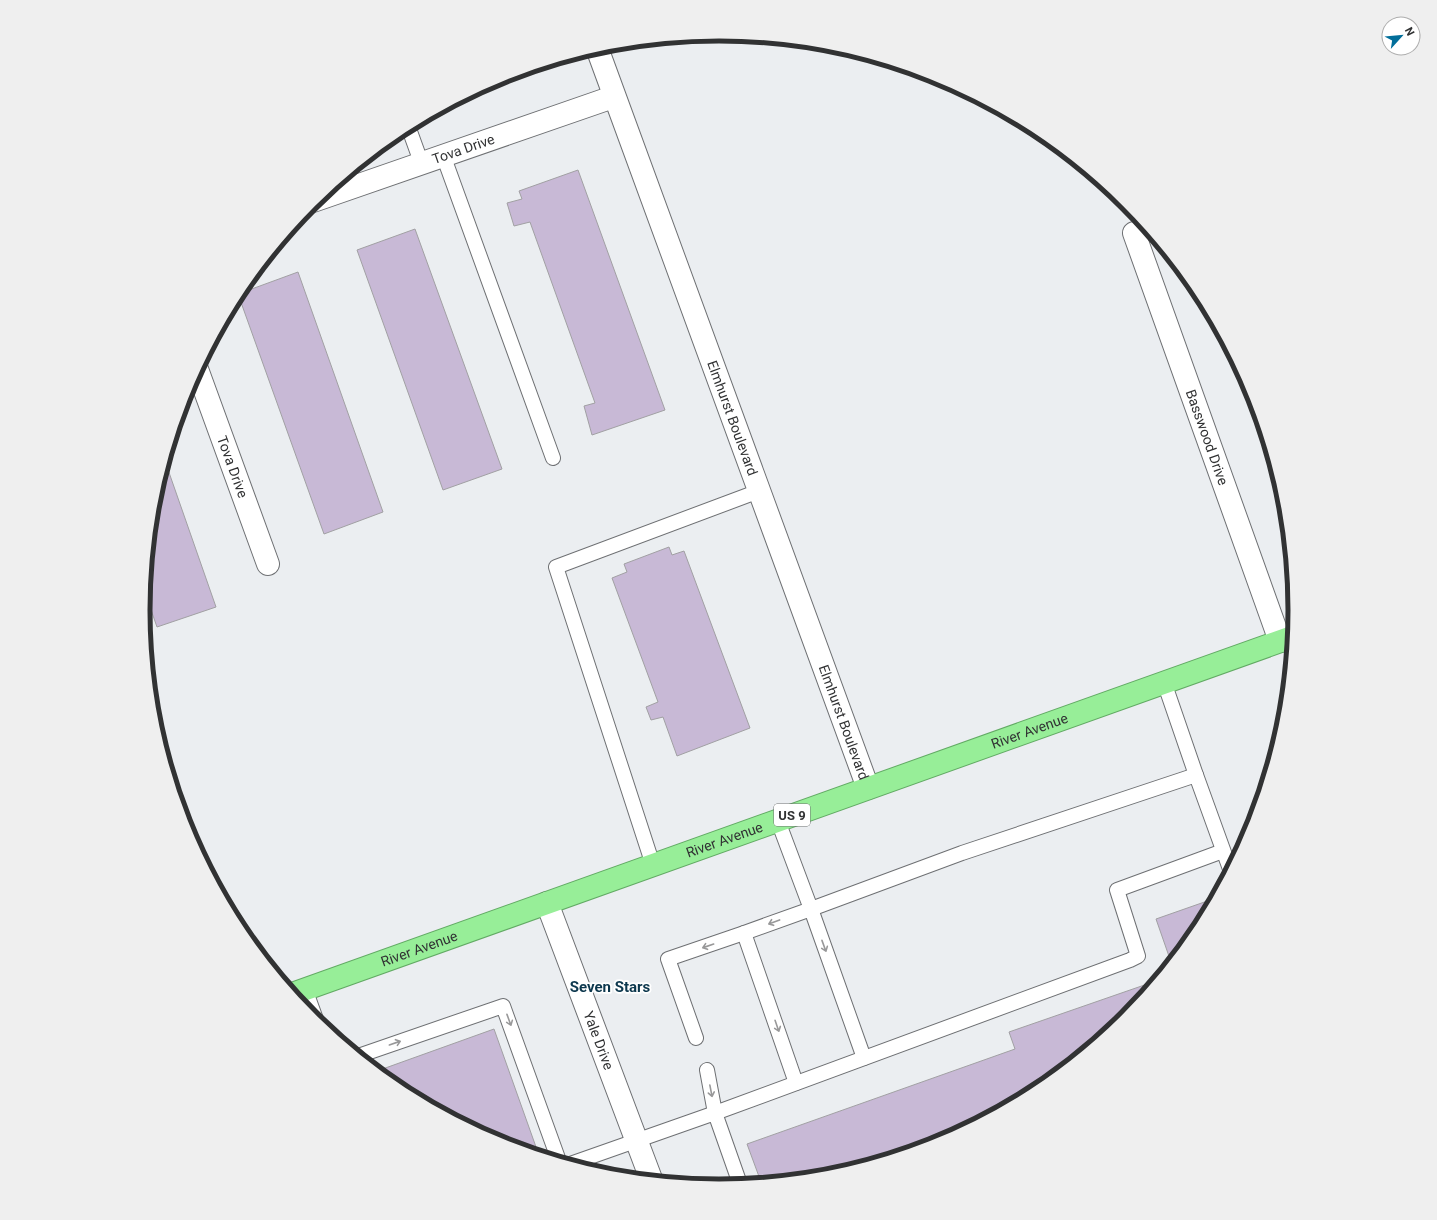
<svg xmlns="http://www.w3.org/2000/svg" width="1437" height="1220" font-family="Roboto,sans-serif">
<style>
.building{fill:#c8b9d6;stroke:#a1a0a3}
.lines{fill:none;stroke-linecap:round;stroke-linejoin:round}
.service-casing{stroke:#6e7073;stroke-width:16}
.minor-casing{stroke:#6e7073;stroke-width:24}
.trunk-casing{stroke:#62aa64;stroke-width:24}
.service{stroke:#fff;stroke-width:14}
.minor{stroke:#fff;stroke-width:22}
.trunk{stroke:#97ee98;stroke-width:22}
.oneway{stroke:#989899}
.labels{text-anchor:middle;stroke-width:3.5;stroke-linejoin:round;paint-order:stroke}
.shield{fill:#fff;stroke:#6f7070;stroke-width:1}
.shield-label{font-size:13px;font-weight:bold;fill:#313233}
.street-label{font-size:14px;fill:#313233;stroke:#fff}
.neighbourhood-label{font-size:15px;font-weight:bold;fill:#0c374d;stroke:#fff}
.rim{fill:none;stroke:#313233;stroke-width:5}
</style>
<rect width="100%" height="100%" fill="#ebeef1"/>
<g class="building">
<path d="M578,170L665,410L592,435L584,406L595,403L530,222L514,226L507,203L522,199L519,191Z"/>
<path d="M415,229L502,469L443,490L357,250Z"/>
<path d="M298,272L383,512L324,534L238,294Z"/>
<path d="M165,461L216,607L157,627L144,590L154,497Z"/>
<path d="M669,547L672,555L684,551L750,728L677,756L663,717L651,720L646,707L658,702L612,578L627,572L624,564Z"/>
<path d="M1213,899V900L1197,930L1171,962L1156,919Z"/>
<path d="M1156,981L1126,1017L1038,1089L939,1142L831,1175L761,1182L747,1144L1015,1049L1009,1032Z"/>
<path d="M494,1029L536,1147L527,1151L498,1142L398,1089L377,1071Z"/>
</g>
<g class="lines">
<defs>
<g id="service">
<path d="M408,126L421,162"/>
<path d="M443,155L553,458"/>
<path d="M1164,682L1196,775"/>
<path d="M778,821L811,909L962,853L1196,775L1230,869"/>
<path d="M653,865L556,567L759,491"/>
<path d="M305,989L317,1022"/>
<path d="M696,1038L668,959L744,933"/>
<path d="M358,1056L503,1006L559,1161"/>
<path d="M707,1070L715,1113L1130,960L1138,956L1117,890L1223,851"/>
<path d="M796,1083L744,933L811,909L864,1058"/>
<path d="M570,1164L715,1113L740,1184"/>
</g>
<g id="minor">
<path id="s1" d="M597,48L868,788"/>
<path id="s2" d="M313,201L613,97"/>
<path id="s3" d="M1134,233L1280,641"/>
<path id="s4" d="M197,369L268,564"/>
<path id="s5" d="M547,903L651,1179"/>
</g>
<g id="trunk">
<path id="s6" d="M292,994L1292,637"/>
</g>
</defs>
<use href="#service" class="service-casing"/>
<use href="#minor" class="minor-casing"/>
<use href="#trunk" class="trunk-casing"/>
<use href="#service" class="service"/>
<use href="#minor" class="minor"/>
<use href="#trunk" class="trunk"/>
</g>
<defs><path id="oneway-shaft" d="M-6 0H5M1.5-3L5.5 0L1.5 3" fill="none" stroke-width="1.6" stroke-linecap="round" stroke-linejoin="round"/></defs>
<g class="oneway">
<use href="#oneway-shaft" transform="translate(774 922) rotate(160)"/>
<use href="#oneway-shaft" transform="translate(708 946) rotate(161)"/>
<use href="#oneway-shaft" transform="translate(824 946) rotate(70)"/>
<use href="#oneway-shaft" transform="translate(509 1020) rotate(70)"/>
<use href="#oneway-shaft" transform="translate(777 1026) rotate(71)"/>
<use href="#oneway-shaft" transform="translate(395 1043) rotate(-19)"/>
<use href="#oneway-shaft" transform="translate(711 1091) rotate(79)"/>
</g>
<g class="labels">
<rect class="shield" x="774" y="804" width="36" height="22" rx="3"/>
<g class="shield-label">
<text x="792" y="820">US 9</text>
</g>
<g class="street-label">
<text dy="5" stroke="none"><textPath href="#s2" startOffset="159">Tova Drive</textPath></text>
<text dy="5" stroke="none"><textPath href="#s1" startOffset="394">Elmhurst Boulevard</textPath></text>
<text dy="5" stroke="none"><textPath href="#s3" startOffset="217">Basswood Drive</textPath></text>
<text dy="5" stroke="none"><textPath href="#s4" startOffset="104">Tova Drive</textPath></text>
<text dy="5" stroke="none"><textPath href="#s1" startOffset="718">Elmhurst Boulevard</textPath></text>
<text dy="5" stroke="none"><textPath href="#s6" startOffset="783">River Avenue</textPath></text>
<text dy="5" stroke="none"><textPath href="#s6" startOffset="459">River Avenue</textPath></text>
<text dy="5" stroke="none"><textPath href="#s6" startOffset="135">River Avenue</textPath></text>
<text dy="5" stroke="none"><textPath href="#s5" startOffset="147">Yale Drive</textPath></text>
</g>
<g class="neighbourhood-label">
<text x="610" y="992">Seven Stars</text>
</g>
</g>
<path d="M0 0H1437V1220H0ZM150 610a569 569 0 1 1 1138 0a569 569 0 1 1-1138 0Z" fill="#efefef" fill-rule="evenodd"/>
<path class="rim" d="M150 610a569 569 0 1 1 1138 0a569 569 0 1 1-1138 0Z"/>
<g transform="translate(1401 36) rotate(63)"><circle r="19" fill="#ffffff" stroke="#adadad"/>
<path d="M0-3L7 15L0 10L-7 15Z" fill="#016e9a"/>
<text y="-6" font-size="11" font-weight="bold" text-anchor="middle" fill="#313233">N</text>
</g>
</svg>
